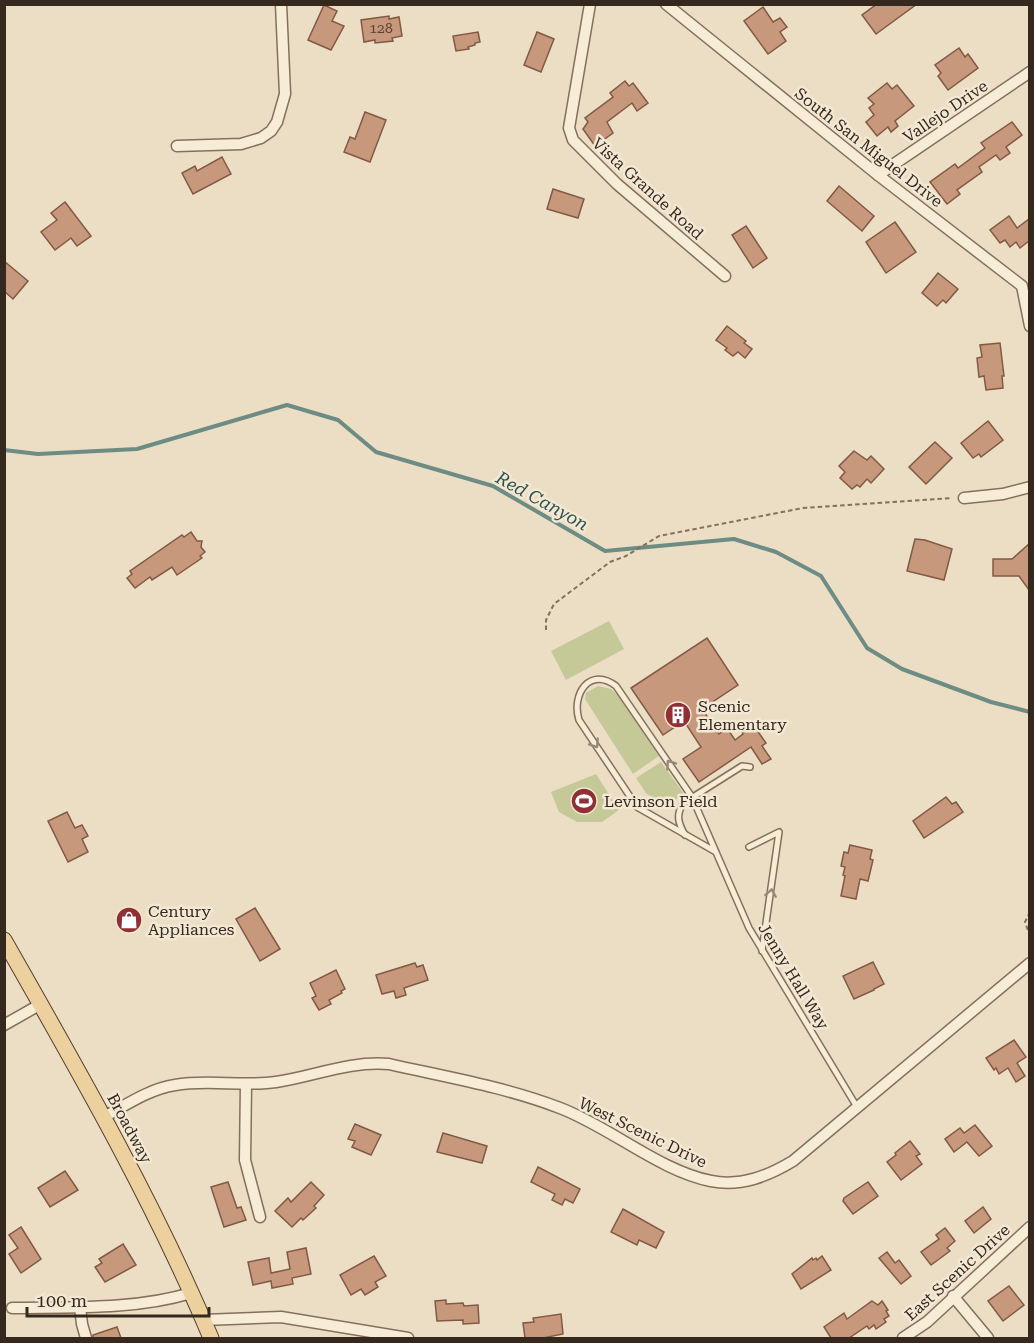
<svg xmlns="http://www.w3.org/2000/svg" width="1034" height="1343" font-family="'Roboto Serif',serif">
<style>
.green{fill:#c5c998}
.lines{fill:none;stroke-linecap:round;stroke-linejoin:round}
.stream{stroke:#6d8c83;stroke-width:4}
.building{fill:#c7987c;stroke:#825943;stroke-width:1.5}
.service-casing{stroke:#85705b;stroke-width:8}
.minor-casing{stroke:#85705b;stroke-width:13}
.primary-casing{stroke:#533e2f;stroke-width:17}
.path{stroke:#85705b;stroke-width:2;stroke-dasharray:4.5 3;stroke-linecap:butt}
.service{stroke:#f7ecd6;stroke-width:5}
.minor{stroke:#f7ecd6;stroke-width:10}
.primary{stroke:#ecd09e;stroke-width:15}
.oneway{stroke:#968a7a}
.labels{text-anchor:middle;stroke-width:5;stroke-linejoin:round;paint-order:stroke}
.number-label{font-size:14px;fill:#5a4536}
.street-label{font-size:16px;fill:#35291f;stroke:#f3e8d3}
.poi-label{font-size:16px;fill:#35291f;stroke:#f3e8d3;text-anchor:start}
.water-label{font-size:18px;font-style:italic;fill:#2f5450;stroke:#f3e8d3}
</style>
<rect width="100%" height="100%" fill="#ebdec4"/>
<g class="green">
<path d="M609,621L624,649L566,680L551,651Z"/>
<path d="M598,686L611,689L618,695L659,756L633,774L585,699L586,693Z"/>
<path d="M661,762L684,794L665,807L646,793L636,778Z"/>
<path d="M596,774L619,810L602,822H577L559,812L551,792Z"/>
</g>
<g class="lines">
<path class="stream" d="M4,450L38,454L137,449L287,405L338,420L376,452L493,486L605,551L734,539L776,552L821,576L867,648L902,669L991,702L1030,712"/>
</g>
<g class="building">
<path d="M877,4H917L876,34L862,15Z"/>
<path d="M324,5L337,11L332,21L344,26L331,50L308,40Z"/>
<path d="M763,7L773,22L780,18L787,27L780,32L786,41L768,54L744,21Z"/>
<path d="M389,16V19L399,17L402,36L392,38L393,41L375,43V40L364,42L361,20Z"/>
<path d="M478,32L480,42L475,43V45L468,47L469,49L456,51L453,36Z"/>
<path d="M537,32L554,39L541,72L524,65Z"/>
<path d="M959,48L965,57L968,54L978,68L948,90L938,76L941,73L935,65Z"/>
<path d="M625,81L629,86L633,83L648,103L637,111L632,103L607,122L613,133L595,146L583,129L588,122L585,118L613,97L610,93Z"/>
<path d="M887,83L892,89L897,85L914,106L895,121L898,126L891,132L888,127L877,136L866,122L874,115L869,108L874,104L868,98Z"/>
<path d="M365,112L386,120L370,162L344,152L350,137L355,139Z"/>
<path d="M1012,122L1022,135L1006,147L1010,153L1000,160L996,155L979,167L982,172L957,190L960,194L947,204L930,182L955,164L958,168L985,148L981,143Z"/>
<path d="M222,157L231,174L193,194L182,173L195,166L197,171Z"/>
<path d="M839,186L874,216L862,231L827,201Z"/>
<path d="M553,189L584,199L578,218L547,209Z"/>
<path d="M65,202L91,236L77,246L71,238L55,250L41,232L57,220L51,213Z"/>
<path d="M1009,216L1017,228L1029,219V241L1020,248L1016,242L1010,247L1005,240L1000,243L990,230Z"/>
<path d="M895,222L916,252L886,273L866,242Z"/>
<path d="M746,226L767,258L753,268L732,235Z"/>
<path d="M4,261L28,281L13,299L4,291Z"/>
<path d="M938,273L958,289L946,303L943,300L937,306L922,293Z"/>
<path d="M727,326L746,341L744,343L752,349L745,358L738,352L733,356L725,350L727,348L716,340Z"/>
<path d="M1000,343L1004,376H1002L1003,388L986,390L984,376L979,377L977,358L982,357L980,345Z"/>
<path d="M988,421L1003,440L981,457L979,454L973,458L961,443Z"/>
<path d="M935,442L952,458L926,484L909,467Z"/>
<path d="M854,451L867,460L871,456L884,469L871,483L867,479L860,487L857,485L852,489L840,478L845,472L839,466Z"/>
<path d="M191,532L197,541H202L201,547L205,552L200,556L202,558L177,575L172,567L152,580L150,577L135,588L127,578L132,574L130,571L182,535L184,537Z"/>
<path d="M915,539L925,540L952,549L944,580L907,571Z"/>
<path d="M1029,544V590L1019,576H993V559H1012Z"/>
<path d="M707,638L738,685L702,709L719,734L727,728L735,740L743,734L741,730L748,725L750,729L754,726L766,743L762,746L771,759L762,764L751,747L699,782L683,759L701,747L684,721L663,735L631,688Z"/>
<path d="M946,797L952,804L956,802L963,812L924,838L913,821Z"/>
<path d="M67,812L75,828L82,825L88,836L82,839L88,852L68,862L48,821Z"/>
<path d="M850,845L872,850L870,859L873,860L868,881L860,879L856,899L841,896L845,876L843,875L845,867L841,866L844,852L848,853Z"/>
<path d="M255,908L280,949L260,961L236,919Z"/>
<path d="M873,962L884,984L874,989V990L854,999L843,976Z"/>
<path d="M415,963L417,967L423,965L428,980L404,988L406,995L396,998L394,991L382,994L376,975Z"/>
<path d="M336,970L345,989L341,991L342,993L329,1000L331,1004L319,1010L312,998L316,996L310,983Z"/>
<path d="M1014,1040L1026,1057L1017,1063L1025,1076L1016,1082L1008,1068L999,1074L996,1068L994,1070L986,1058Z"/>
<path d="M355,1124L381,1135L371,1155L352,1147L355,1141L348,1139Z"/>
<path d="M975,1125L992,1146L979,1156L967,1142L954,1152L945,1139L960,1128L964,1133Z"/>
<path d="M443,1133L487,1146L482,1163L437,1152Z"/>
<path d="M910,1141L920,1154L916,1156L922,1164L901,1180L887,1162L896,1155L895,1153Z"/>
<path d="M538,1167L580,1189L573,1203L565,1199L562,1205L552,1200L555,1194L531,1182Z"/>
<path d="M65,1171L78,1190L50,1207L38,1188Z"/>
<path d="M228,1182L237,1208L241,1207L246,1220L224,1227L211,1187Z"/>
<path d="M311,1182L324,1195L314,1206L316,1208L303,1220L301,1218L292,1227L275,1211L288,1198L291,1202Z"/>
<path d="M868,1182L878,1196L853,1214L843,1201L844,1198Z"/>
<path d="M983,1207L991,1219L974,1233L965,1221Z"/>
<path d="M623,1209L664,1232L656,1248L639,1240L637,1245L611,1232Z"/>
<path d="M21,1227L41,1259L21,1273L9,1254L18,1248L9,1235Z"/>
<path d="M945,1228L955,1241L947,1248L950,1251L931,1265L921,1252L939,1239L936,1235Z"/>
<path d="M123,1244L136,1265L105,1282L95,1267L102,1263L99,1259Z"/>
<path d="M306,1248L311,1274L292,1278L293,1284L272,1288L271,1281L253,1285L248,1262L269,1258L271,1273L290,1269L287,1252Z"/>
<path d="M887,1252L895,1263L899,1260L911,1276L901,1284L879,1258Z"/>
<path d="M374,1256L386,1276L375,1282L378,1287L365,1295L361,1289L351,1295L340,1275Z"/>
<path d="M822,1256L831,1270L801,1289L792,1274L812,1258L813,1260L816,1258L817,1260Z"/>
<path d="M1009,1286L1024,1305L1003,1321L988,1301Z"/>
<path d="M446,1300V1304L463,1303L464,1306L478,1305L479,1323L463,1324V1320L437,1321L435,1301Z"/>
<path d="M872,1301L878,1305L882,1301L888,1310L886,1311L889,1316L884,1319L886,1322L876,1329L874,1325L869,1329L867,1326L849,1338H831L824,1327L844,1313L847,1319Z"/>
<path d="M561,1314L563,1334L543,1338H525L523,1323L534,1322L533,1318Z"/>
<path d="M117,1327L121,1338H93V1335Z"/>
</g>
<g class="lines">
<defs>
<g id="service">
<path d="M685,835C678,823 675,813 685,802L742,766L750,767"/>
<path d="M749,847L779,832L762,951"/>
<path d="M716,852L637,807L579,720C571,694 590,666 616,686L692,797L749,928L857,1107"/>
</g>
<g id="minor">
<path d="M590,4L569,128L573,140L617,184L725,276"/>
<path d="M666,4L878,175L1022,286L1030,326"/>
<path d="M177,146L241,144L261,138L271,131L277,122L285,94L281,4"/>
<path d="M878,175L1030,72"/>
<path d="M964,498L1003,494L1030,487"/>
<path d="M4,1025L41,1004"/>
<path d="M246,1084L245,1160L260,1217"/>
<path d="M104,1117C126,1105 149,1089 175,1085C208,1079 242,1087 276,1082C316,1076 347,1061 389,1064C446,1077 506,1087 560,1108C610,1127 660,1171 711,1181C741,1187 768,1176 793,1161L1030,963"/>
<path d="M953,1296L988,1338"/>
<path d="M80,1307L82,1324L86,1338"/>
<path d="M12,1308C70,1307 135,1310 191,1293"/>
<path d="M203,1320L281,1317L408,1338"/>
<path d="M903,1338L927,1322L1030,1227"/>
</g>
<path id="primary" d="M4,940C78,1070 153,1200 211,1338"/>
</defs>
<use href="#service" class="service-casing"/>
<use href="#minor" class="minor-casing"/>
<use href="#primary" class="primary-casing"/>
<g class="path">
<path d="M546,630V620L554,604L610,562L626,556L659,536L803,508L952,498"/>
<path d="M1030,912L1025,922L1030,936"/>
</g>
<use href="#service" class="service"/>
<use href="#minor" class="minor"/>
<use href="#primary" class="primary"/>
</g>
<defs><path id="oneway-chevron" d="M-2-3.5L2.5 0L-2 3.5" fill="none" stroke-width="1.6" stroke-linecap="round" stroke-linejoin="round" transform="scale(1.5)"/></defs>
<g class="oneway">
<use href="#oneway-chevron" transform="translate(595 744) rotate(56)"/>
<use href="#oneway-chevron" transform="translate(670 764) rotate(-125)"/>
<use href="#oneway-chevron" transform="translate(771 893) rotate(-81)"/>
</g>
<defs>
<symbol id="building-disc" viewBox="-11 -11 22 22"><circle r="9.5" fill="#902f34" stroke="#f3e8d3"/><path d="M-4-6H4V6H1V3H-1V6H-4ZM-2.5-4.3h1.7v1.8h-1.7ZM.8-4.3h1.7v1.8H.8ZM-2.5-1h1.7V.8h-1.7ZM.8-1h1.7V.8H.8Z" fill="#fff"/></symbol>
<symbol id="stadium-disc" viewBox="-11 -11 22 22"><circle r="9.5" fill="#902f34" stroke="#f3e8d3"/><path d="M0-5a6.5 5 0 1 0 0 10a6.5 5 0 1 0 0-10ZM-3.5-1.8h7v3.6h-7Z" fill="#fff"/></symbol>
<symbol id="shop-disc" viewBox="-11 -11 22 22"><circle r="9.5" fill="#902f34" stroke="#f3e8d3"/><path d="M-5-2.5h2.3a2.7 3.5 0 0 1 5.4 0H5L5.5 6h-11ZM-1.5-2.5h3a1.5 2.3 0 0 0-3 0Z" fill="#fff"/></symbol>
</defs>
<g fill-rule="evenodd">
<use href="#building-disc" x="663" y="700" width="30" height="30"/>
<use href="#stadium-disc" x="569" y="786" width="30" height="30"/>
<use href="#shop-disc" x="114" y="905" width="30" height="30"/>
</g>
<g class="labels">
<g class="number-label">
<text x="381" y="33">128</text>
</g>
<g class="street-label">
<text transform="translate(945 111) rotate(-34)" y="6">Vallejo Drive</text>
<text transform="translate(869 147) rotate(38)" y="6">South San Miguel Drive</text>
<text transform="translate(648 188) rotate(42)" y="6">Vista Grande Road</text>
<text transform="translate(794 976) rotate(59)" y="6">Jenny Hall Way</text>
<text transform="translate(130 1128) rotate(62)" y="6">Broadway</text>
<text transform="translate(643 1132) rotate(26)" y="6">West Scenic Drive</text>
<text transform="translate(957 1272) rotate(-42)" y="6">East Scenic Drive</text>
</g>
<g class="poi-label">
<text x="698" y="712">Scenic<tspan x="698" dy="18">Elementary</tspan></text>
<text x="604" y="807">Levinson Field</text>
<text x="148" y="917">Century<tspan x="148" dy="18">Appliances</tspan></text>
</g>
<g class="water-label">
<text transform="translate(542 501) rotate(29)" y="6">Red Canyon</text>
</g>
</g>
<rect width="1034" height="1343" fill="none" stroke="#35291f" stroke-width="12"/>
<path d="M27 1307v9h182v-9" fill="none" stroke="#35291f" stroke-width="3"/>
<text x="36" y="1307" font-size="18" fill="#35291f" stroke="#f3e8d3" stroke-width="4.5" paint-order="stroke">100 m</text>
</svg>
